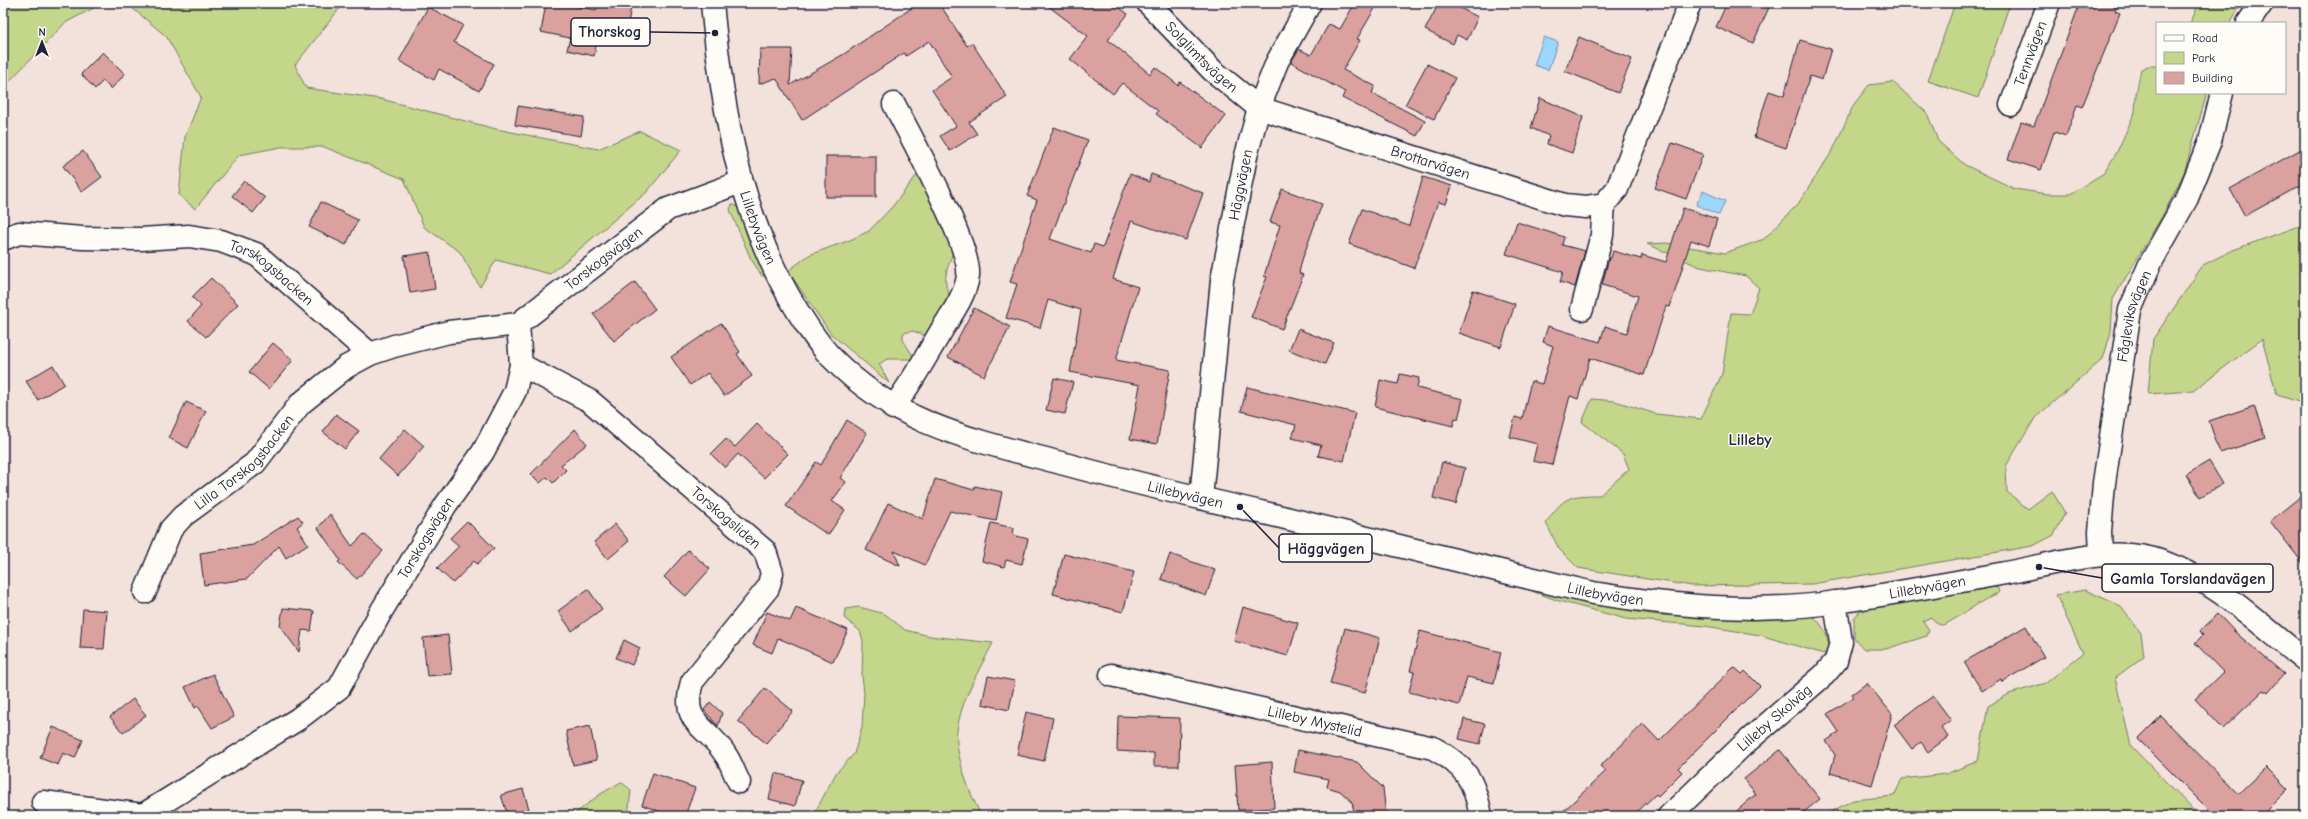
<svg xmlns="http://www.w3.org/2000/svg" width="2308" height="819" font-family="'Comic Neue',sans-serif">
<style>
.green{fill:#c4d68a;stroke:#737c62}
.water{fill:#9bd7fc;stroke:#6b8faf}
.building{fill:#dba19e;stroke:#22223b}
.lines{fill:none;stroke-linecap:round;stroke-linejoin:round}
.street-casing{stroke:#22223b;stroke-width:25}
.street{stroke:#fdfcf7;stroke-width:22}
.labels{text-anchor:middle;stroke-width:3;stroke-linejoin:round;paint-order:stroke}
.street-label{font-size:15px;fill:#22223b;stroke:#fdfcf7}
.neighbourhood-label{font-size:16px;font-weight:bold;fill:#22223b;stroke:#fdfcf7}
.leader{fill:none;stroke:#22223b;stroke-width:1.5}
.callout-dot{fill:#22223b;stroke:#fdfcf7;stroke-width:1.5}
.callout{fill:#fdfcf7;stroke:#22223b;stroke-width:1.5}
.callout-label{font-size:16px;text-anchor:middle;font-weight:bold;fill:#22223b}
</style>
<rect width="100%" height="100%" fill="#f3e1dc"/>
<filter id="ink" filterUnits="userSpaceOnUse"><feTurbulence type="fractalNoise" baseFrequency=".025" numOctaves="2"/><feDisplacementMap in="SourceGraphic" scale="8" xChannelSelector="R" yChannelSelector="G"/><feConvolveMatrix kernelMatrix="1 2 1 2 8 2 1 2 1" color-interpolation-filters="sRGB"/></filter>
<g filter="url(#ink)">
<g class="green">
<path d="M3,3H103L65,23L3,88Z"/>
<path d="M126,3H344L295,65L306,88L381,99L496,129L598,149L640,131L681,150L647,192L550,274L496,260L480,287L460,252L424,227L404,179L324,147H281L239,155L195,209L179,195L185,137L201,97L166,36Z"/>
<path d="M1955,3H2010L1978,98L1928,81Z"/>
<path d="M2199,3H2242L2230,23H2190Z"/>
<path d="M2148,66H2157V93H2207L2184,173L2164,213L2113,299L2111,332L2103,359L2035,418L2006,466L2007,492L2028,509L2052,491L2065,513L2054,535L2033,546L1812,584L1692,586L1578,568L1559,549L1546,523C1563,497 1569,495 1600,495L1629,469L1623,454L1582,422L1592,399L1615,401L1656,414L1701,419L1722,374L1731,313L1750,314L1759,288L1746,276L1700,267L1647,244L1666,243L1725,253L1764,239L1798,204L1833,150L1854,104L1869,85L1893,82L1927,113L1938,141L1965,165L2015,189L2047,194H2070L2104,173L2117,152L2135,112L2136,94L2141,69Z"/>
<path d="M920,171L955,246C950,264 939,280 951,297L926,336L913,331L903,333V340L915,359H887L879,364L889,383L831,334L788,271L809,255L850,240L869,231L892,207Z"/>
<path d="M732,204L741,209L765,276H762L751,259L730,210Z"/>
<path d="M2305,224V404L2277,395L2262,339L2193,391L2148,394L2153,339L2203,265L2233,250Z"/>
<path d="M1513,584L1631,611L1659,615H1811C1822,622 1835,643 1824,654L1760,635L1705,626L1626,619L1559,601Z"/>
<path d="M1993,587L1998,588L1999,593C1984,597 1949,626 1941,625C1936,624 1934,620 1931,617L1923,621L1929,630L1927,636L1886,649H1864L1854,638V618L1862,609Z"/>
<path d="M2085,590L2121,606L2141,633L2144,656L2115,678L2131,746L2199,816H1827L1829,813L1853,800L1894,796L1902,779L1946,774L1978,761L1988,706L2009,694L2046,683L2083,653L2056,595Z"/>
<path d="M859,607L885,614L905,630L930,636L993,643C979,670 961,700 957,731C954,752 971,799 982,816H813L836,773L854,754L862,727L864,693L862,676L863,641L860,631L844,618L845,609Z"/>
<path d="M621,782L631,790L628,816H572L599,795Z"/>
</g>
<g class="water">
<path d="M1544,37L1558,42L1548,70L1534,65Z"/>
<path d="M1703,191L1725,201L1719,215L1696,205Z"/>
</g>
<g class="building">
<path d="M546,3H558L596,10L597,3H632L625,37L599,32L594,56L567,50L570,38L541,32Z"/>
<path d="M919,3H939L967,46L972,43L1007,97L969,122L977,134L950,151L940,136L956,126L932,90L952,77L929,41L906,56L904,53L802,120L776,78L759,84L760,49H792L790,85L844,54Z"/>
<path d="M1044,3H1113L1128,14L1108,40L1150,74L1155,67L1178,85L1180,82L1226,116L1202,148L1156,114L1158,111L1122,83L1113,94L1070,59L1088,36Z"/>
<path d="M1355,3H1378L1357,39L1360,40L1343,70L1375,86L1372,93L1425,121L1417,136L1342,98L1345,92L1291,62L1299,49L1311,55L1329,24L1340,29Z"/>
<path d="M1439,3H1450L1478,17L1467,40L1457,35L1453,44L1425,30Z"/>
<path d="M1727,3H1771L1753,43L1716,27Z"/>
<path d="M2080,3H2118L2115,11L2120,13L2082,107L2077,105L2066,136L2054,132L2041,170L2008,159L2021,122L2034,126Z"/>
<path d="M428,7L463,25L454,42L494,64L479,91L439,69L434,80L399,61Z"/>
<path d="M1579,37L1632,59L1618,93L1565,71Z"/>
<path d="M1800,40L1831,49L1822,80L1810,76L1786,148L1754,137L1769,91L1784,96Z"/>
<path d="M103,52L125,74L111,89L103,81L95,89L81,74Z"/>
<path d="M1427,64L1455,78L1434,119L1405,105Z"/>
<path d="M1540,98L1583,117L1572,153L1547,144L1549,136L1531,128Z"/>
<path d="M518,106L584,117L581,136L515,125Z"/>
<path d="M1054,127L1088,140L1050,239L1091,253L1094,244L1103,247L1130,174L1149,182L1151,174L1203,193L1186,240L1131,221L1113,279L1138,287L1116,360L1170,370L1157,444L1130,439L1140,385L1070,372L1081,310L1048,300L1040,328L1006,318L1017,284L1010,282L1037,200L1027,196Z"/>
<path d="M1672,143L1703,154L1686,199L1655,188Z"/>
<path d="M2305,147V183L2245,216L2230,189Z"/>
<path d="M83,151L102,177L82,192L63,166Z"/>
<rect x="826" y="156" width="50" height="41"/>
<path d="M1423,177L1452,186L1446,204L1438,202L1414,268L1349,244L1362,209L1409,226Z"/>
<path d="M244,181L265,198L253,213L232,196Z"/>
<path d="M1282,189L1322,204L1302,260L1299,273L1303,275L1282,329L1251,317L1267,277L1264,276L1280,225L1270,222Z"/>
<path d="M321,202L358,220L346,245L309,227Z"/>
<path d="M1683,208L1717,219L1709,246L1691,240L1670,307L1666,306L1644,375L1590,358L1578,399L1570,396L1552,465L1533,461L1537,444L1510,437L1515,417L1522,419L1531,381L1542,384L1553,346L1543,342L1548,326L1600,342L1605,326L1627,333L1638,296L1602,285L1609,258H1611L1613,251L1641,259L1642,255L1666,262Z"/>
<path d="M1517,222L1564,237L1562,245L1585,251L1575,287L1560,282L1563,272L1506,254Z"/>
<path d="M430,252L435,289L410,293L404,256Z"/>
<path d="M211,278L238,304L206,337L188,321L201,306L192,297Z"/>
<path d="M635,282L655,309L614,341L593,314Z"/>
<path d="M1473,290L1515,304L1501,347L1459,333Z"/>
<path d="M974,308L1010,327L984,376L948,357Z"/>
<path d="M721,323L740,352L737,354L752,376L724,396L708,373L690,385L671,357Z"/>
<path d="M1298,329L1334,343L1325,364L1289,350Z"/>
<path d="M273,343L293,360L269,389L249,372Z"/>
<path d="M53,365L64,384L38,400L26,381Z"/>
<path d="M1400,374L1419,378L1417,388L1463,399L1458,419L1455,418L1453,426L1375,407L1380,380L1398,384Z"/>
<path d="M1054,378L1073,382L1065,414L1046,410Z"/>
<path d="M1247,387L1355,413L1344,461L1318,456L1321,445L1292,438L1296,425L1241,411Z"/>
<path d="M186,402L206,411L188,448L169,438Z"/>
<path d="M2254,406L2265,438L2220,453L2209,421Z"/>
<path d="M336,414L359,431L345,449L323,432Z"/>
<path d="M847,420L867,433L840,478L846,482L832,501L845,510L828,535L786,506L816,462L821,465Z"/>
<path d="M757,424L788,454L764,478L738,454L725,468L711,454L726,439L735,447Z"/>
<path d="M405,429L424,446L398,476L379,459Z"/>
<path d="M575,429L587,444L561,465L566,470L553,483L547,477L540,483L531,474Z"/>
<path d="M2209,461L2223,484L2200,497L2186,475Z"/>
<path d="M1442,462L1465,468L1456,504L1433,498Z"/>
<path d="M935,479L974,490L975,486L1002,492L996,521L950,511L925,565L894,551L900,566L866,550L888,503L923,519Z"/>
<path d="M2305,493V566L2270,521Z"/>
<path d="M330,514L352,546L364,534L383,551L357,579L338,562L340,560L318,528Z"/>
<path d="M298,516L303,522L297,527L308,544L286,558L279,546L247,579L204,585L200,553L253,545Z"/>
<path d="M467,521L494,548L477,564L474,561L453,583L437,568L459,546L450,538Z"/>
<path d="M991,523L1014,528L1013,535L1028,539L1022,564L1006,560L1004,567L982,561Z"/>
<path d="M615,524L629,541L608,559L594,542Z"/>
<path d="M688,550L710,569L686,596L664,577Z"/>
<path d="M1064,554L1134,572L1123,612L1053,594Z"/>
<path d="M1170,554L1215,570L1206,596L1161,579Z"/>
<path d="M588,589L602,609L572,631L558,611Z"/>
<path d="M1243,607L1298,623L1288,656L1234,641Z"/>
<path d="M283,608L314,611L311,631L302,630L299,652L280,626Z"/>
<path d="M796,608L848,630L833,662L778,638L772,653L753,645L767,612L790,621Z"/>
<path d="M83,609L107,611L104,649L80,648Z"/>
<path d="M2218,614L2235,632L2284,674L2268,693L2264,690L2223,729L2195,699L2223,672L2195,643L2203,635L2200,631Z"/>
<path d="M2026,626L2044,657L2002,682L2001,679L1982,691L1964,662Z"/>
<path d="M1345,628L1380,638L1365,693L1330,684Z"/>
<path d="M1420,631L1501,652L1494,683L1467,677L1459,705L1409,692L1414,672L1410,671Z"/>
<path d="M448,635L452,674L427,676L423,638Z"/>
<path d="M624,640L640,648L632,665L616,658Z"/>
<path d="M1734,667L1742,674L1745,671L1760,686L1678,768L1682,772L1658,796L1656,794L1633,816H1558L1606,771L1600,766L1643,724L1659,741Z"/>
<path d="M213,674L234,717L212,728L198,706L195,708L185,687Z"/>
<path d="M988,676L1015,681L1009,710L982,704Z"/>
<path d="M1867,683L1892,714L1872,785L1830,773L1835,755L1826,741L1839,732L1827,714L1854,697L1852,694Z"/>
<path d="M765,688L793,711L766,743L738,721Z"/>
<path d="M1933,696L1951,720L1941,727L1948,737L1928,752L1921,742L1912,749L1894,725Z"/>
<path d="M133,699L146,715L123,733L110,717Z"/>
<path d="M710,702L722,713L718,726L704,710Z"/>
<path d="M1026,712L1053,718L1044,761L1017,755Z"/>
<path d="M1118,716L1180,718L1179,766H1154V753L1117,751Z"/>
<path d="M2161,716L2238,794L2266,767L2288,789L2261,816H2215L2138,739Z"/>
<path d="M1464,719L1485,724L1480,744L1459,739Z"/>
<path d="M590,726L597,760L573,765L566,731Z"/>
<path d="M53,727L83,740L75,758L63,753L58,765L40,758Z"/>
<path d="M1298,750L1357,762L1383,788L1386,816H1355L1352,802L1340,791L1327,787L1329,779L1294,772Z"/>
<path d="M1780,750L1820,799L1799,816H1731L1756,794L1744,779Z"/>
<path d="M1272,762L1274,808L1238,810L1235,765Z"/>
<path d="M653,773L695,788L685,816H672L642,805Z"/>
<path d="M775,773L802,780L795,806L769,799Z"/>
<path d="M523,789L529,809L508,816L501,795Z"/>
</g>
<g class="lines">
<defs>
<g id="street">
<path id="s1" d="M712,3C722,110 740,218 797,310C807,326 818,344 832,358C897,425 974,440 1061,463C1130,482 1199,498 1269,514C1377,540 1485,568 1593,593C1673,606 1756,614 1837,602C1891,594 1946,584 2000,574C2053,565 2111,543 2163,562C2217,581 2260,625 2305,660"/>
<path id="s2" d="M1148,3L1212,70L1259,108L1565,205L1586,207L1604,204L1617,189L1690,3"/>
<path d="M2248,23L2262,3"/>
<path id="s3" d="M2011,105L2049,3"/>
<path id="s4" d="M3,239L19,233L82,238L141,239L189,236L221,241L256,254L370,354L394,346L449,332L518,324L668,209L741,182"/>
<path d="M1582,309L1602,235L1604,204"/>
<path id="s5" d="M521,365L590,401L765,551L772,573L768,588L692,682C680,725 706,724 725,754C731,762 734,773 739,782"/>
<path d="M893,408C911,384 925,358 940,333C950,316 965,297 968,276C972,247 910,135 894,104"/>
<path id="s6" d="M1201,498L1222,280L1246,156L1259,108L1277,62L1310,3"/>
<path id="s7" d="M2101,554L2100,532L2104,483L2130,310L2150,264L2187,198L2210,141L2222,93"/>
<path id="s8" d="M145,592L171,529L183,516L255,463L300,404L346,367L370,354"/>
<path id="s9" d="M1111,675L1433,748C1466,766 1474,780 1481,816"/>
<path id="s10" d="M43,802L143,815L298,719L339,688L382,610L445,506L483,452L515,391L521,365L518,324"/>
<path id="s11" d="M1669,816L1742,746L1824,675L1836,661L1841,642L1835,602"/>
</g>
</defs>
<use href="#street" class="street-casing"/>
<use href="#street" class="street"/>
</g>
</g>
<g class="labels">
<g class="street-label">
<text dy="5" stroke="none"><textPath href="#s3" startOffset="55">Tennvägen</textPath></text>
<text dy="5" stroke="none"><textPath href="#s2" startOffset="76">Solglimtsvägen</textPath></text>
<text dy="5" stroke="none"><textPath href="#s2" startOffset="333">Brottarvägen</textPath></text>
<text dy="5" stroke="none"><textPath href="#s6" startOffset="316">Häggvägen</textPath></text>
<text dy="5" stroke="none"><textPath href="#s1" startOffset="230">Lillebyvägen</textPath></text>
<text dy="5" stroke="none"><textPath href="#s4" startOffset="668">Torskogsvägen</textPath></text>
<text dy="5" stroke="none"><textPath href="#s4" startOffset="280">Torskogsbacken</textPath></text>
<text dy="5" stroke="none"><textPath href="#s7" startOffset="241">Fågleviksvägen</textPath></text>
<text dy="5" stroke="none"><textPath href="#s8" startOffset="168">Lilla Torskogsbacken</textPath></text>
<text dy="5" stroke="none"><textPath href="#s1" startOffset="765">Lillebyvägen</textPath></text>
<text dy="5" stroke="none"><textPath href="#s5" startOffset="257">Torskogsliden</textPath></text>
<text dy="5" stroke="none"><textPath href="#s10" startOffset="508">Torskogsvägen</textPath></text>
<text dy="5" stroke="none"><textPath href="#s1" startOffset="1521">Lillebyvägen</textPath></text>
<text dy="5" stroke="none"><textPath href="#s1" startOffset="1197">Lillebyvägen</textPath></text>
<text dy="5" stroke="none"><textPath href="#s11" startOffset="144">Lilleby Skolväg</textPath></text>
<text dy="5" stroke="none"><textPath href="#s9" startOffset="209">Lilleby Mystelid</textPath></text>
</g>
<g class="neighbourhood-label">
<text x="1750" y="445">Lilleby</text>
</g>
</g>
<path class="leader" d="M715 33L650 32M1240 507L1279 548M2039 567L2102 578"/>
<g class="callout-dot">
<circle cx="715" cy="33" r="4"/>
<circle cx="1240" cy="507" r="4"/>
<circle cx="2039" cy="567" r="4"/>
</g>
<g class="callout">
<rect x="571" y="18" width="79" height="28" rx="4"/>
<rect x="1279" y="534" width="93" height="28" rx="4"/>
<rect x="2102" y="564" width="171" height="28" rx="4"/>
</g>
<g class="callout-label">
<text x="610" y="37">Thorskog</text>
<text x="1326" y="554">Häggvägen</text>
<text x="2188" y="584">Gamla Torslandavägen</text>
</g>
<rect width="2308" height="819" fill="none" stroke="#fdfcf7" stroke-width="16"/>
<rect x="8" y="8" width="2292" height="803" fill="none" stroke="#22223b" stroke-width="1.5" filter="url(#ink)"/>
<rect x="2156" y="22" width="130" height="72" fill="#fdfcf7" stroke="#a5a5ac"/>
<rect x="2164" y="35" width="20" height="6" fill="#fdfcf7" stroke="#a5a5ac"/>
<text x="2192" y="42" font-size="12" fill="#22223b">Road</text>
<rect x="2164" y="52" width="20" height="12" fill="#c4d68a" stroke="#a5a5ac"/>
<text x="2192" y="62" font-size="12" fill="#22223b">Park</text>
<rect x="2164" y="72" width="20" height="12" fill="#dba19e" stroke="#a5a5ac"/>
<text x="2192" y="82" font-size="12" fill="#22223b">Building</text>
<g transform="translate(42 42)" stroke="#fdfcf7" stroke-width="3" paint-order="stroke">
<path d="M0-3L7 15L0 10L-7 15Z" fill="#22223b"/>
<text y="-6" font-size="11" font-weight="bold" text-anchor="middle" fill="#22223b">N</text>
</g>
</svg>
